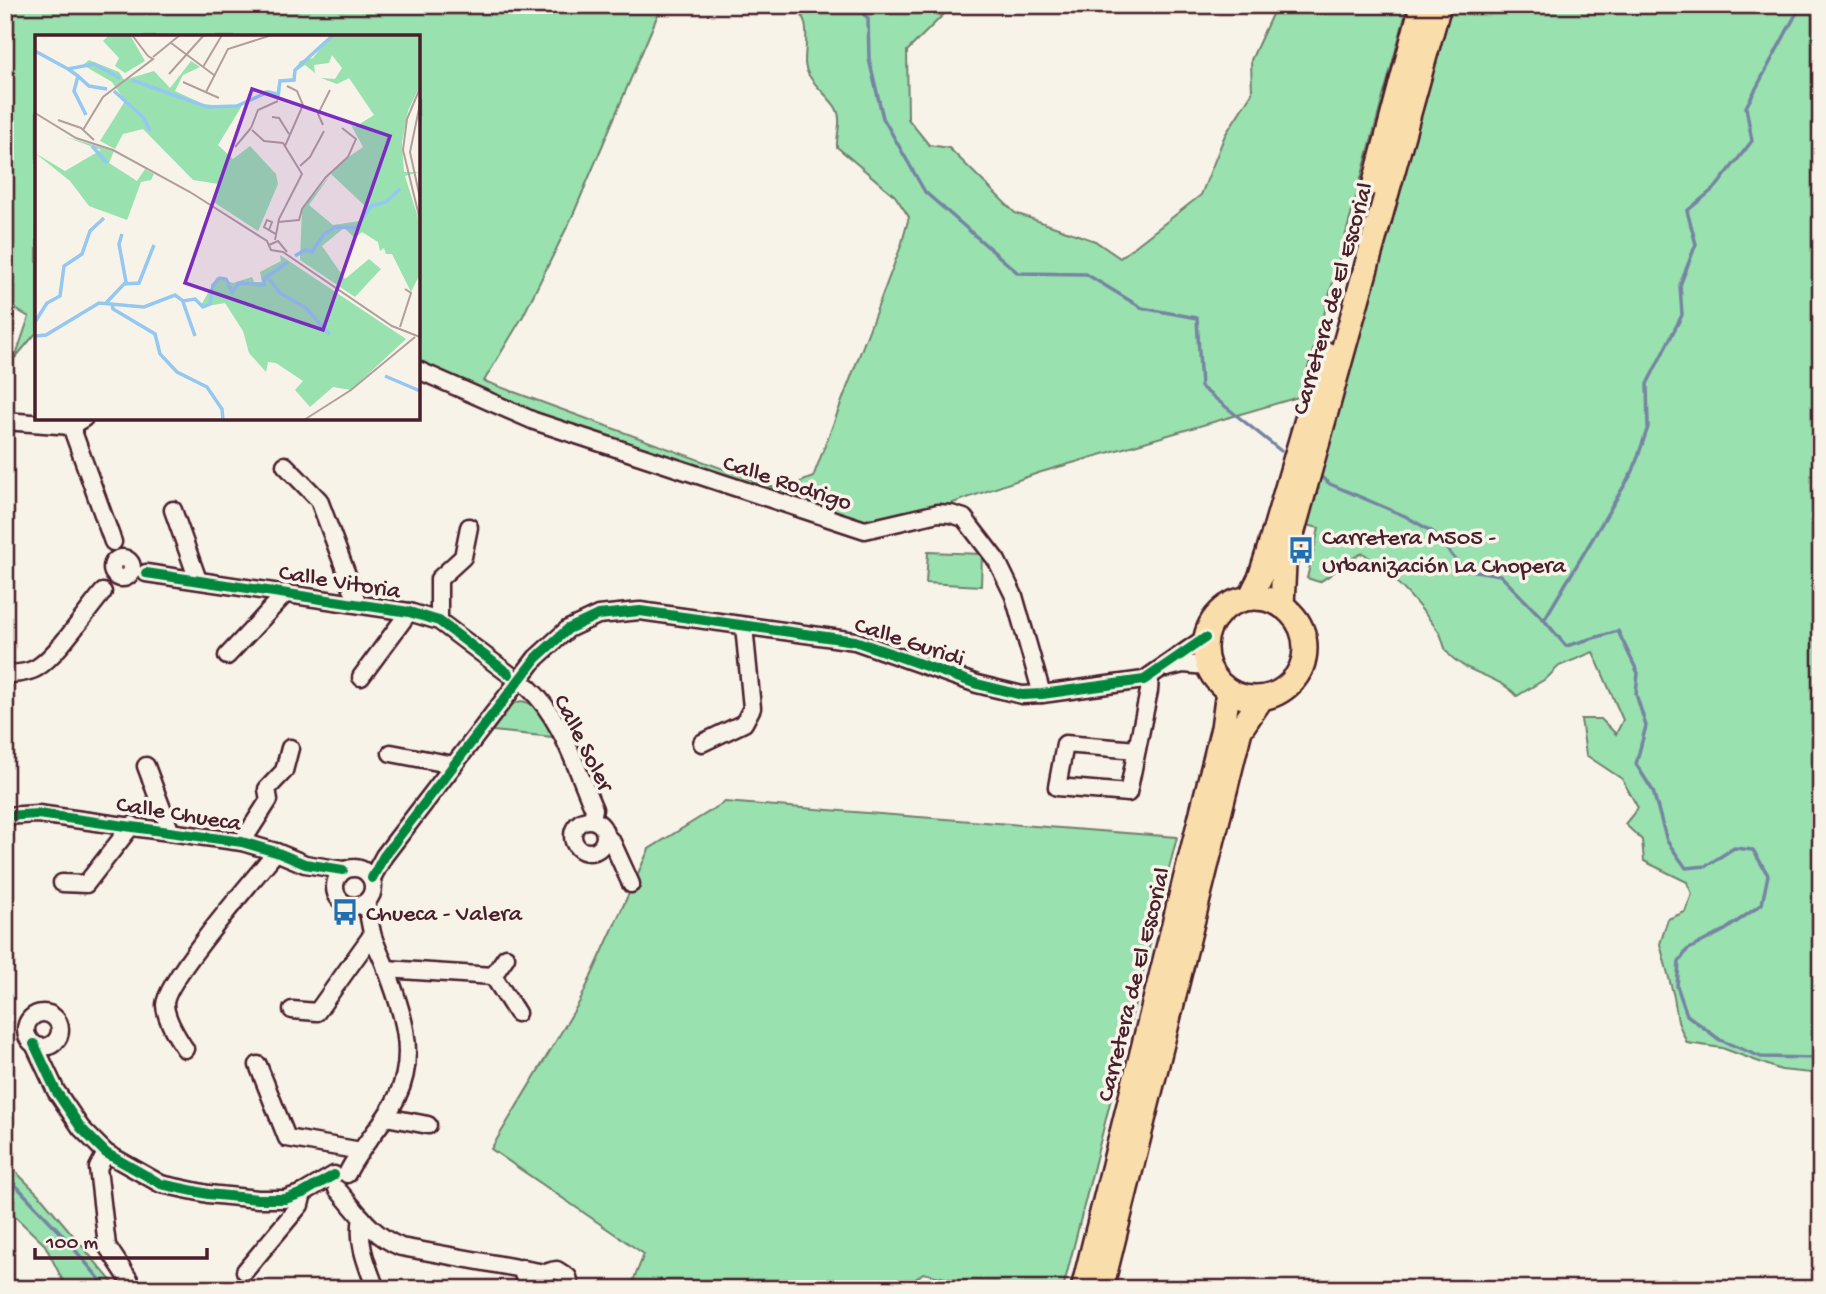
<svg xmlns="http://www.w3.org/2000/svg" width="1826" height="1294" font-family="'Gochi Hand',sans-serif">
<style>
.green{fill:#99e1af;stroke:#72806d;stroke-width:2}
.lines{fill:none;stroke-linecap:round;stroke-linejoin:round}
.stream{stroke:#7684a2;stroke-width:3.5}
.minor-casing{stroke:#4a1f2b;stroke-width:21}
.highway-casing{stroke:#4a1f2b;stroke-width:28}
.minor{stroke:#f7f3e8;stroke-width:16}
.highway{stroke:#f9deab;stroke-width:23}
.cycleway-casing{stroke:#f7f3e8;stroke-width:15}
.cycleway{stroke:#00873e;stroke-width:10}
.labels{text-anchor:middle;stroke-width:7;stroke-linejoin:round;paint-order:stroke}
.street-label{font-size:24px;fill:#4a1f2b;stroke:#f7f3e8}
.poi-label{font-size:24px;fill:#4a1f2b;stroke:#f7f3e8;text-anchor:start}
.inset-river{fill:none;stroke:#94c7f1;stroke-width:3.5}
.inset-road{fill:none;stroke:#b29e9c;stroke-width:2}
.view{fill:#7b2cbf;fill-opacity:0.15;stroke:#7b2cbf;stroke-width:3.5}
.inset-edge{fill:none;stroke:#4a1f2b;stroke-width:3.5}
</style>
<rect width="100%" height="100%" fill="#f7f3e8"/>
<filter id="ink" filterUnits="userSpaceOnUse"><feTurbulence type="fractalNoise" baseFrequency=".0143" numOctaves="2"/><feDisplacementMap in="SourceGraphic" scale="14" xChannelSelector="R" yChannelSelector="G"/><feConvolveMatrix kernelMatrix="1 2 1 2 8 2 1 2 1" color-interpolation-filters="sRGB"/></filter>
<g filter="url(#ink)">
<g class="green">
<path d="M5,5H662L573,215L523,316L484,381L781,490L813,477L901,246L909,217L895,196L837,147C836,134 843,120 836,108C828,94 806,81 805,63C805,41 812,22 794,5H953L907,51L908,119L929,145L949,148L1015,213L1095,241L1120,258L1201,195L1225,135L1252,93L1251,60L1273,12L1280,5H1408L1302,396L1038,473L919,515L866,527L565,427L517,403L468,388L418,364V37H37V332L15,358L29,317L5,303Z"/>
<path d="M1439,5H1821V1074L1781,1070L1722,1048L1687,1043L1678,1022L1674,997L1660,944L1668,919L1685,912L1692,894L1687,882L1644,861L1642,840L1625,824L1638,808L1622,779L1586,755L1581,719H1601L1616,734L1623,720L1593,652L1559,666L1547,678L1517,696C1498,675 1463,673 1447,652C1443,646 1443,638 1439,632C1417,602 1393,575 1363,553C1346,559 1335,574 1319,582L1307,578L1319,528L1295,522Z"/>
<path d="M928,552L982,554L981,586L926,583Z"/>
<path d="M521,701C542,704 545,719 553,737L492,731L512,704Z"/>
<path d="M725,802L1177,837L1063,1289H994L923,1273L904,1289H630L644,1254L491,1149L580,1001L649,849Z"/>
<path d="M5,1161L42,1198L118,1289H67L45,1245L5,1207Z"/>
</g>
<g class="lines">
<g class="stream">
<path d="M852,5L868,18L869,59L883,118L925,192L1018,273L1086,274L1142,308L1197,318L1201,387L1281,451"/>
<path d="M1320,476L1330,484L1405,516L1433,532L1463,569L1500,575L1544,620L1566,646L1618,631L1638,673L1636,694L1646,726L1636,764L1653,791L1667,841L1686,868L1706,866L1734,848L1753,850L1768,875L1762,904L1725,930L1687,950L1679,962L1677,986L1687,1015L1720,1040L1761,1057L1821,1058"/>
<path d="M1544,620L1633,471L1648,427L1647,384L1682,315L1680,285L1696,244L1687,211L1716,187L1752,141L1746,107L1801,5"/>
<path d="M5,1174L59,1231L108,1289"/>
</g>
<defs>
<g id="minor">
<path d="M418,370L534,421L865,530L938,513L951,514L964,518L997,561L1014,596L1042,694"/>
<path d="M5,421L71,426L84,418"/>
<path d="M71,426L113,542"/>
<path d="M285,465L319,500L358,604"/>
<path d="M173,510L198,580"/>
<circle cx="122" cy="568" r="10"/>
<path d="M146,573L409,612L439,621L509,674"/>
<path d="M439,621V579L463,557L469,527"/>
<path d="M227,656L286,593"/>
<path d="M1167,668L1183,664L1207,666"/>
<path d="M5,674C15,674 29,673 38,667C58,654 87,611 103,592"/>
<path d="M361,677L409,612"/>
<path d="M528,687C562,718 576,769 594,809L592,819"/>
<path d="M702,743L744,723L752,708L744,626"/>
<path d="M1137,750L1065,744L1057,787L1128,793L1149,691L1150,677"/>
<path d="M391,753L454,765"/>
<path d="M146,766L170,830"/>
<path d="M5,816L38,814L242,842L276,852L305,864L343,870"/>
<circle cx="589" cy="836" r="16"/>
<path d="M605,835L612,842L631,884"/>
<path d="M242,842L269,800L267,789L284,771L290,748"/>
<circle cx="354" cy="887" r="19"/>
<path d="M372,878L384,856L536,658L568,629L598,615L640,611L855,641L977,684L1022,695L1042,694L1144,680L1205,638"/>
<path d="M62,883L86,884L132,825"/>
<path d="M386,969L493,976L517,1013"/>
<path d="M493,976L506,957"/>
<path d="M292,1010L317,1012L372,935"/>
<circle cx="43" cy="1030" r="17"/>
<path d="M34,1044L56,1091L81,1128L106,1153L161,1184L208,1194L258,1199H285L303,1193L334,1175"/>
<path d="M185,1049C177,1037 166,1020 165,1005C164,982 257,875 276,852"/>
<path d="M258,1065L287,1138L361,1151"/>
<path d="M386,1117L428,1125"/>
<path d="M106,1153L98,1168L107,1246L130,1281"/>
<path d="M347,1174C360,1146 384,1125 397,1097C418,1054 402,1010 386,968C382,957 375,945 372,933C370,923 368,912 366,902"/>
<path d="M337,1189C358,1212 371,1235 401,1247L545,1273"/>
<path d="M362,1218C357,1243 367,1265 376,1289"/>
<path d="M522,1268L526,1289"/>
<path d="M245,1271L300,1205L303,1193"/>
<path d="M538,1289C538,1277 546,1271 557,1270L568,1277L571,1289"/>
</g>
<g id="highway">
<path d="M1375,183L1422,5"/>
<circle cx="1255" cy="648" r="50"/>
<path d="M1250,598L1260,578L1268,553L1326,354"/>
<path d="M1282,606L1284,564L1289,545L1439,5"/>
<path d="M1083,1289L1223,728L1228,691"/>
<path d="M1101,1289L1240,730L1261,699"/>
</g>
</defs>
<use href="#minor" class="minor-casing"/>
<use href="#highway" class="highway-casing"/>
<use href="#minor" class="minor"/>
<use href="#highway" class="highway"/>
<defs>
<g id="cycleway">
<path d="M146,573L409,612L439,621L509,674"/>
<path d="M5,816L38,814L242,842L276,852L305,864L343,870"/>
<path d="M372,878L384,856L536,658L568,629L598,615L640,611L855,641L977,684L1022,695L1042,694L1144,680L1205,638"/>
<path d="M34,1044L56,1091L81,1128L106,1153L161,1184L208,1194L258,1199H285L303,1193L334,1175"/>
</g>
</defs>
<use href="#cycleway" class="cycleway-casing"/>
<use href="#cycleway" class="cycleway"/>
</g>
</g>
<defs>
<symbol id="bus-bare" viewBox="-9 -9 18 18"><path d="M-5-6H5V4H4V6H2V4H-2V6H-4V4H-5ZM-3.5-4V0h7V-4ZM-3.5 1.2v1.5H-2V1.2ZM2 1.2v1.5H3.5V1.2Z" fill="#1f6fb2" stroke="#f7f3e8" stroke-width="2.5" paint-order="stroke"/></symbol>
</defs>
<g fill-rule="evenodd">
<use href="#bus-bare" x="1282" y="531" width="38" height="38"/>
<use href="#bus-bare" x="326" y="893" width="38" height="38"/>
</g>
<g class="labels">
<g class="street-label">
<text transform="translate(1331 298) rotate(-74)" y="8">Carretera de El Escorial</text>
<text transform="translate(788 481) rotate(18)" y="8">Calle Rodrigo</text>
<text transform="translate(340 580) rotate(9)" y="8">Calle Vitoria</text>
<text transform="translate(910 640) rotate(18)" y="8">Calle Guridi</text>
<text transform="translate(585 742) rotate(63)" y="8">Calle Soler</text>
<text transform="translate(179 812) rotate(9)" y="8">Calle Chueca</text>
<text transform="translate(1132 984) rotate(-76)" y="8">Carretera de El Escorial</text>
</g>
<g class="poi-label">
<text x="1322" y="544">Carretera M505 -<tspan x="1322" dy="28">Urbanización La Chopera</tspan></text>
<text x="366" y="920">Chueca - Valera</text>
</g>
</g>
<g transform="translate(35 35)">
<rect width="385" height="385" fill="#f7f3e8"/>
<path d="M74,0H95L110,26L90,38L80,31L84,23L68,6ZM296,0H385V50L373,76L367,108L369,137H384L370,141L385,189V239L376,257L357,219H351L349,213L345,216L343,207L327,197L320,203L309,193L287,211L310,244L334,224L346,234L320,262L265,225L267,174L305,128L328,112L316,90L320,92L339,80L314,43L302,49L286,43L300,44L307,33L297,20L294,28L279,30L280,38L270,30L261,36L259,46H246L245,61L232,59L208,69L183,110L198,124L215,111L241,139L243,149L223,196L177,166L184,149L158,145L108,94L88,99L80,114L65,106L90,66L77,47L48,30L54,25L84,37L89,45L119,36L135,53L156,26L165,32L148,40L140,56L168,69L189,71L208,69L231,55L242,57L244,45L260,43V35L265,26L278,23ZM296,139L330,171L325,186L298,190L274,170ZM31,102L79,116L74,128L102,146L110,134L119,139L116,145L106,147L92,185L54,171L35,146L0,118L30,136L66,115ZM245,220L371,304L316,355L298,352L275,372L260,355L268,346L241,328L233,327L231,337L214,318L208,296L190,268L165,272L182,242L198,248L217,242L219,247H227L225,237L246,226Z" fill="#99e1af" fill-rule="evenodd"/>
<path class="inset-river" d="M0,16L33,34L59,29L85,43M33,34L43,41L39,56L51,80M43,41L54,51L72,54M97,45L172,72L202,71L233,57L243,60L245,46L259,45L260,35L298,0M79,56L109,83L115,96M57,111L72,128M260,221L270,215L277,217L289,199L301,192L321,193L336,171L351,167L365,154M234,244L245,258L271,273L295,300M88,249L104,248L119,210M148,267L160,301M71,268L91,247L84,209L87,199M77,269L78,274L120,299L125,319L142,337L172,352L187,374L188,385M0,287L12,268L25,261L29,231L47,219L55,196L69,183M0,301L11,300L64,268L109,272L140,260L148,266L160,264L168,272L175,269L178,250L185,243L191,244L197,257L204,248L229,250V244L253,227M350,341L385,356"/>
<path class="inset-road" d="M97,0L113,21M136,8L179,40M118,22L145,0M168,32L187,0M134,39L169,0M148,47L184,63M385,53L372,84L368,115L385,185M171,57L193,14L237,0M385,69L375,117L385,163M0,78L41,103L78,115L155,157L232,206L236,215L248,217L357,291L385,302M237,82L244,83L254,99M23,85L46,93L59,105M288,90L283,79L295,55M216,93L223,75L243,66M48,95L68,62L118,24L113,21M217,95L229,106L248,108L267,139L244,184L240,205M250,111L268,70L262,56L252,51M200,112L216,93M265,131L275,122L289,96M243,187L264,185L267,174L291,142L313,122L321,104L307,93M234,195L237,187L232,185L229,192L239,198L241,199M234,210L243,206L252,217M365,292L376,258L370,254M269,385L316,355L380,302"/>
<path class="view" d="M217,54L355,101L288,295L150,248Z"/>
<rect width="385" height="385" class="inset-edge"/>
</g>
<rect width="1826" height="1294" fill="none" stroke="#f7f3e8" stroke-width="28"/>
<rect x="14" y="14" width="1798" height="1266" fill="none" stroke="#4a1f2b" stroke-width="2.5" filter="url(#ink)"/>
<path d="M35 1248v10h172v-10" fill="none" stroke="#4a1f2b" stroke-width="3.5"/>
<text x="46" y="1248" font-size="21" fill="#4a1f2b" stroke="#f7f3e8" stroke-width="5" paint-order="stroke">100 m</text>
</svg>
